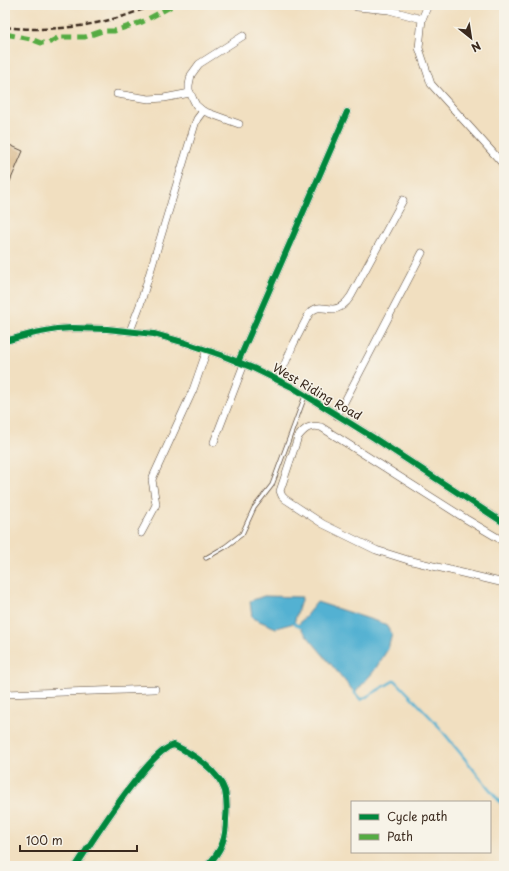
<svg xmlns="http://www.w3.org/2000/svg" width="509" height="871" font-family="'Playpen Sans',sans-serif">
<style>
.water{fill:#53b1d2;stroke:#476e78}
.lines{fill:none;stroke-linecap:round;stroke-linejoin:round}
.stream{stroke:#53b1d2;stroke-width:2.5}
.building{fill:#d6b281}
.lane-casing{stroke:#564536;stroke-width:5}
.street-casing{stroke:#564536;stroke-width:8}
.lane{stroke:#fff;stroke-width:3.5}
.street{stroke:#fff;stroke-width:7}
.rail{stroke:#3b2a1e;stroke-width:2.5;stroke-dasharray:6 3;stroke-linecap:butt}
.quiet{stroke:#55ab43;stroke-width:5;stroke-dasharray:10 5;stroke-linecap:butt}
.cycleway-casing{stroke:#f7f3e8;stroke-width:8}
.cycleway{stroke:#00873e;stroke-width:6}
.labels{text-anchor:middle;stroke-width:3;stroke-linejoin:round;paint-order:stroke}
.street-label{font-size:12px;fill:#3b2a1e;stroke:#f7f3e8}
</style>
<rect width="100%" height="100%" fill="#f7f3e8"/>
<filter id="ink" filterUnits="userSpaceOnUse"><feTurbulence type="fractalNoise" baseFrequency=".025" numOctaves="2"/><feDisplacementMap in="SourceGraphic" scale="8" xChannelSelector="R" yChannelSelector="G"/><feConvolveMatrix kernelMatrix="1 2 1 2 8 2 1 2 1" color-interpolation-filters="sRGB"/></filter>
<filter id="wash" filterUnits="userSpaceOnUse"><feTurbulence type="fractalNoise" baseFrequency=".012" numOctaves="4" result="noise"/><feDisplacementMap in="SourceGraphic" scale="16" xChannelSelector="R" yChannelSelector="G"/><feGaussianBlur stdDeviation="0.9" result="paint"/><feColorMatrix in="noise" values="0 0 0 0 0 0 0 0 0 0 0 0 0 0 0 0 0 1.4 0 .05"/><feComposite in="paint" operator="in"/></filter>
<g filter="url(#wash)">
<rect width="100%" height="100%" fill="#f1dfc0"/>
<g class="water">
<path d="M264,596L302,597L294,623L276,628L252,618L250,601Z"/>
<path d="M317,602L385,624L392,634L388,649L374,671L355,693L298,625Z"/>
</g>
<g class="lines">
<g class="stream">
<path d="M294,623L300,627"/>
<path d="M354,690L355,693L361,700L395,680L435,722L504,807"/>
</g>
</g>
<g id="blocks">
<path class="building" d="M5,143L23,151L5,193Z"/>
</g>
</g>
<g filter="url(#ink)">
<use href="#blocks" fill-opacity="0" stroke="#564536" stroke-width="1"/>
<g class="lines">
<defs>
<path id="lane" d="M206,558L225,547L242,534L254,508L272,485L305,396"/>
<g id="street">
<path d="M428,5L422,19L419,48L431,84L504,165"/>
<path d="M357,7L389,10L422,19"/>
<path d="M117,94L149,99L164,98L190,93"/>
<path d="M239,124L203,111L196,105L193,99L189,90V85L191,75L199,64L243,36"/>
<path d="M130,331L140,305L195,124L197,119L203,111"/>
<path d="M5,341L35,333L57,329L72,328L107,329L154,334L186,343L221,355L253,368L292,387L374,438L504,523"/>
<path d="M238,362L347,112"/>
<path d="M278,380L293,345L309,314C317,304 323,309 333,309C341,309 347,302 351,296L403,200"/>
<path d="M337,416L422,253"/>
<path d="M214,442L244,364"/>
<path d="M141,533L155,507L156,504L152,480L153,477L193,390L207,350"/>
<path d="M504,543L498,538L466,519L321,427C310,424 304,429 298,437L280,491L282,496L285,499L323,524L376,550L408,560L504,583"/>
<path d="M5,694L155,689"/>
<path d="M76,866C91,843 150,749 174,745C193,754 218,770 225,791C227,800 227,810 226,819C226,840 221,851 207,866"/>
</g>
</defs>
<use href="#lane" class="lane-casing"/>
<use href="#street" class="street-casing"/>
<use href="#lane" class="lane"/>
<use href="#street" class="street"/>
<path class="rail" d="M5,27C54,33 108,25 153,5"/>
<path class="quiet" d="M5,34L31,39L41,43H48L54,40L59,37H85L102,31H114L142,22L174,5"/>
<defs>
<g id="cycleway">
<path d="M5,341L35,333L57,329L72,328L107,329L154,334L186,343L221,355L253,368L292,387L374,438L504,523"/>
<path d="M238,362L347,112"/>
<path d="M76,866C91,843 150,749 174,745C193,754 218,770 225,791C227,800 227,810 226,819C226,840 221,851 207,866"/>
</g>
</defs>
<use href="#cycleway" class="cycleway-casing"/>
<use href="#cycleway" class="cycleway"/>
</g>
</g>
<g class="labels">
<g class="street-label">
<text transform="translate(317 392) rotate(30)" y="4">West Riding Road</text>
</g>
</g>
<rect width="509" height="871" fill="none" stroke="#f7f3e8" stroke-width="20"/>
<rect x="351" y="801" width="140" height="52" fill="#f7f3e8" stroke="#aca397"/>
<rect x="359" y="814" width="20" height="6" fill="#00873e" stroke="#aca397"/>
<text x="387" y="821" font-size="12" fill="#3b2a1e">Cycle path</text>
<rect x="359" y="834" width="20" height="6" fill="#55ab43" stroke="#aca397"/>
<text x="387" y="841" font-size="12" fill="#3b2a1e">Path</text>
<g transform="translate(471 38) rotate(150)" stroke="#f7f3e8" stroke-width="3" paint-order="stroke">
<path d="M0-3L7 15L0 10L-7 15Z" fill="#3b2a1e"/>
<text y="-6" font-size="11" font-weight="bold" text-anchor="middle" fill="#3b2a1e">N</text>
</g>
<path d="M20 845v6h117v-6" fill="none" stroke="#3b2a1e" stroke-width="2"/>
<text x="26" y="845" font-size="12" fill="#3b2a1e" stroke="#f7f3e8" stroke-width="3" paint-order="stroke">100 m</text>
</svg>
